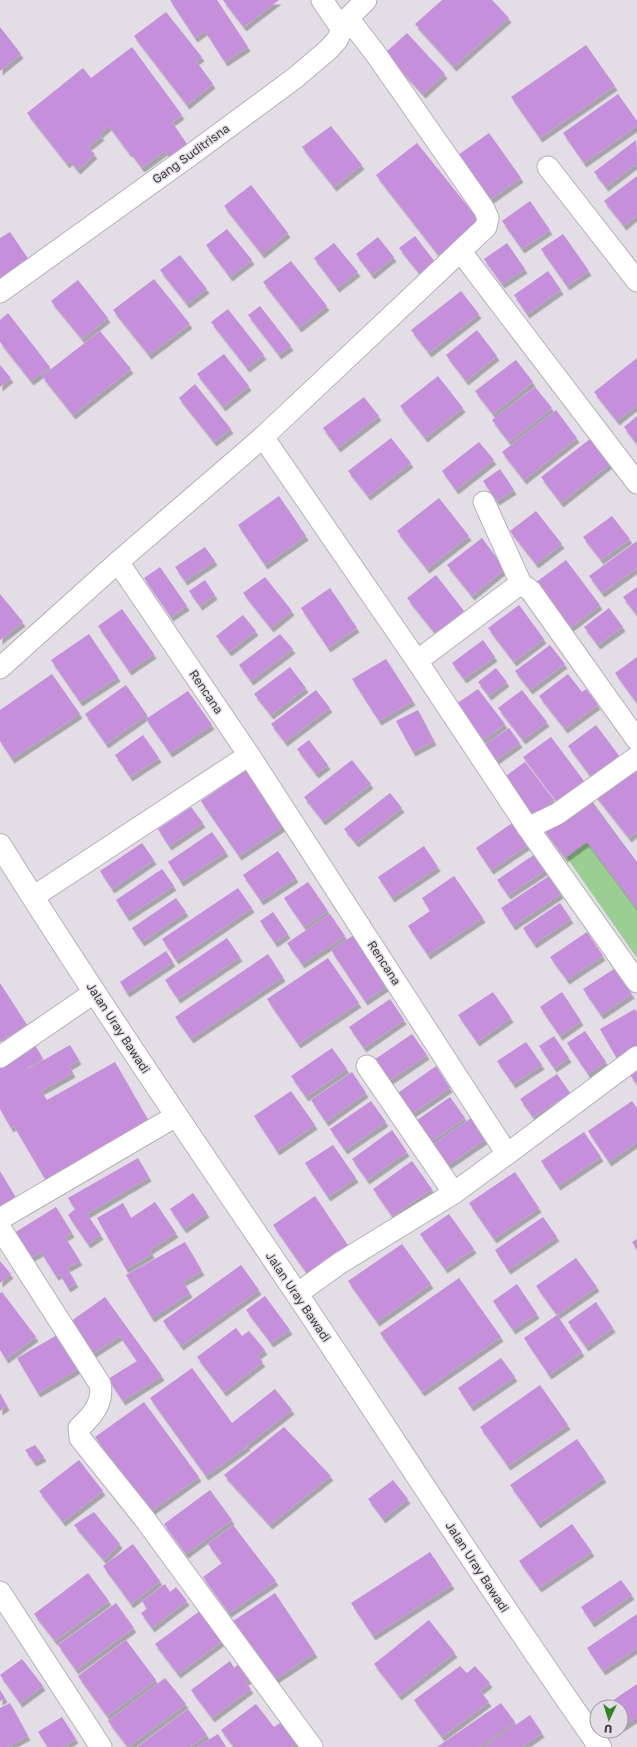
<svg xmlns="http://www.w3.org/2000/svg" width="637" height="1747" font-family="'Golos Text',sans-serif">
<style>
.green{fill:#9bce93}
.building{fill:#c58fdb;filter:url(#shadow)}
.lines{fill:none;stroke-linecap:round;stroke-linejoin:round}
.minor-casing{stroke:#b6b0b9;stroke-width:23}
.tertiary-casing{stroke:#b6b0b9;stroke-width:24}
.minor{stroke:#fff;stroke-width:21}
.tertiary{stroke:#fff;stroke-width:22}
.labels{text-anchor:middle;stroke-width:3;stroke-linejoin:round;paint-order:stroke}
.street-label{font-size:12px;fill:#3d3b3e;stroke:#e3dde6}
</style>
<defs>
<filter id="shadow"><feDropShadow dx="2.5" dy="4.5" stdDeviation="0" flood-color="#0004"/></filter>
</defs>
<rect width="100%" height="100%" fill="#e3dde6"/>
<path class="green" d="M593,802L637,863V958L549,832Z"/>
<g class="building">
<path d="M170,0H217L248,47L225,62L205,31L195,38Z"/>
<path d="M223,0H279L244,27Z"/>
<path d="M442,0H492L509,18L454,67L415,24Z"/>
<path d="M166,12L202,57L196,61L213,84L187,105L134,36Z"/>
<path d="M0,27L21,54L0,71Z"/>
<path d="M407,33L445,74L423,94L385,53Z"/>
<path d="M586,45L615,86L540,138L511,97Z"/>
<path d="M132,47L182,115L172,122L191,150L173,163L165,151L142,168L130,152L129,153L109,126L100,134L102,136L88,147L95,154L78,170L70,161L67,164L27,113L83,68L91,78Z"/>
<path d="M618,94L637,121V126L584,163L563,133Z"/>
<path d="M331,126L362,165L334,187L302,147Z"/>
<path d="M489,133L521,178L490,200L458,155Z"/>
<path d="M636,140L637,163L606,187L594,172Z"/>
<path d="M417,143L482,224L440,257L376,175Z"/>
<path d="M637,176V215L624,226L604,201Z"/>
<path d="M251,185L288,233L262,254L224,206Z"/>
<path d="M530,201L550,230L522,249L502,221Z"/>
<path d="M227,229L252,260L230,277L206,245Z"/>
<path d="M10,232L29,260L0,279V238Z"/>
<path d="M563,234L589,271L567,286L541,249Z"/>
<path d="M415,236L435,262L420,274L399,248Z"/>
<path d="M378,237L394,257L372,275L356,254Z"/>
<path d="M334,243L358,272L337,288L314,258Z"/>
<path d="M507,243L525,269L502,284L484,259Z"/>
<path d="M180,255L207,289L187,304L160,270Z"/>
<path d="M291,261L327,306L299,328L263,282Z"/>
<path d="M548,271L561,290L527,314L514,295Z"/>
<path d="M154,279L190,324L149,355L113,310Z"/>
<path d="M78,280L108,318L82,339L51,301Z"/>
<path d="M461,291L479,314L429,353L411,330Z"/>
<path d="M260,306L291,346L279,355L248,315Z"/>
<path d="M228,309L264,355L247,368L211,322Z"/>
<path d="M8,313L50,367L31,381L0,342V320Z"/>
<path d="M477,330L497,356L466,381L446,355Z"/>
<path d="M100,331L131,369L73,415L42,376Z"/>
<path d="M224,354L249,386L223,407L197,374Z"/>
<path d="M637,358V405L617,421L594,392Z"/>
<path d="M516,360L533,382L493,414L475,391Z"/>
<path d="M0,365L11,378L0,387Z"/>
<path d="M438,376L463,408L425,438L400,406Z"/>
<path d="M195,384L231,429L214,442L179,398Z"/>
<path d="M535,387L552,408L509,442L492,420Z"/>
<path d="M364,397L379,416L338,448L323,428Z"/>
<path d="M556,410L577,438L524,480L502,452Z"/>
<path d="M637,416V444L624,427Z"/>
<path d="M391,438L411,463L368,496L348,471Z"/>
<path d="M590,439L610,464L561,503L541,477Z"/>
<path d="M479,442L494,460L456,490L442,471Z"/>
<path d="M500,469L514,490L497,501L483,481Z"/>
<path d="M279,496L306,536L265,565L238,525Z"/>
<path d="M439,498L469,536L427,569L397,531Z"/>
<path d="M536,511L562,544L536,564L510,531Z"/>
<path d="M612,516L630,539L601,560L583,537Z"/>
<path d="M482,538L505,569L472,596L447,565Z"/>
<path d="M637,541V568L602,593L589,576Z"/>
<path d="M205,547L215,561L185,581L175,567Z"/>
<path d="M566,560L600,605L570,628L535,583Z"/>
<path d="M160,567L187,606L171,617L144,578Z"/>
<path d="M436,575L464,611L435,633L407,598Z"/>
<path d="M265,577L292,611L271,628L243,593Z"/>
<path d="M205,580L215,595L200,606L189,591Z"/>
<path d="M637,587V615L623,597Z"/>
<path d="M330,588L357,628L328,648L301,608Z"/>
<path d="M0,594L23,622L0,640Z"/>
<path d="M519,605L544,639L514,662L488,628Z"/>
<path d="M609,608L623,627L598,645L584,627Z"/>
<path d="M122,609L154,654L129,671L98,626Z"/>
<path d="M243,615L256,631L229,652L216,636Z"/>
<path d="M89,634L118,677L80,702L51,660Z"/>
<path d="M280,634L293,649L251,681L239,665Z"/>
<path d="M483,640L495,657L464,679L452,663Z"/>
<path d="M550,645L565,664L530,690L515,671Z"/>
<path d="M637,657V703L615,673Z"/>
<path d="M386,659L413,701L379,721L352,679Z"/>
<path d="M290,667L306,688L271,715L254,694Z"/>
<path d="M496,668L507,682L489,696L478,682Z"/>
<path d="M52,674L80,714L12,759L0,741V710Z"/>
<path d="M568,674L582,692L586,689L598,705L565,729L539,696Z"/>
<path d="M126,685L147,715L106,744L85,714Z"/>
<path d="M478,689L505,724L484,740L456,704Z"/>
<path d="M316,690L330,708L285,742L271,724Z"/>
<path d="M522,690L547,722L523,740L498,708Z"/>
<path d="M188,691L212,725L170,753L146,719Z"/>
<path d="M418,710L434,741L413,752L396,721Z"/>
<path d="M596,725L620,757L592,778L568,746Z"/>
<path d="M509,728L520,743L495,761L483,746Z"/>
<path d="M143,735L159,758L130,777L115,755Z"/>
<path d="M551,737L584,781L557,802L523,757Z"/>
<path d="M309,740L328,765L316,774L297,749Z"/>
<path d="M352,760L371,784L323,821L304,797Z"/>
<path d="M525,762L554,800L532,816L503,778Z"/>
<path d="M637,763V832L629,838L595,795Z"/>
<path d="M246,770L284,826L239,856L201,801Z"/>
<path d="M390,793L402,808L356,843L344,829Z"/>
<path d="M589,798L637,862V909L587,842L565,858L544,830Z"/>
<path d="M191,807L203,823L169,846L158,829Z"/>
<path d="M518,819L534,841L491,870L476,848Z"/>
<path d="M212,832L226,852L181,882L168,862Z"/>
<path d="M142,843L154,860L112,889L100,871Z"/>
<path d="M424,846L438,867L392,898L378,877Z"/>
<path d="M278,851L296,878L261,901L243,875Z"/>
<path d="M535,854L546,870L508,895L497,880Z"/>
<path d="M162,869L174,886L127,917L116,900Z"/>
<path d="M454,876L483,918L428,955L408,926L430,911L422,898Z"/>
<path d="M549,876L561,894L513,926L501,908Z"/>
<path d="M308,882L328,911L304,927L284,898Z"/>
<path d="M238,888L252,908L176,960L162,939Z"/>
<path d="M176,898L186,912L142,942L132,928Z"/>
<path d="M560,903L571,919L534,944L523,928Z"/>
<path d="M273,912L288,934L275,943L260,921Z"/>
<path d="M330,914L345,936L302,964L287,943Z"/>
<path d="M587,932L603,956L567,980L550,957Z"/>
<path d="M354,935L389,985L365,1001L331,950Z"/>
<path d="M227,938L240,957L178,999L165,980Z"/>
<path d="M166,951L173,962L127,993L120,982Z"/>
<path d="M268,954L283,977L191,1039L175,1017Z"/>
<path d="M328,958L359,1003L298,1044L267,999Z"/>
<path d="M614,969L632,994L601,1015L583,989Z"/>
<path d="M0,983L27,1025L0,1042Z"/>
<path d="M493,992L511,1018L477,1042L458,1015Z"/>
<path d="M562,992L581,1021L560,1036L540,1007Z"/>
<path d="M390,999L404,1020L364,1048L349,1027Z"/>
<path d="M635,1009L637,1012V1049L618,1060L600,1029Z"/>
<path d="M585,1031L606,1062L588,1074L567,1043Z"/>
<path d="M412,1034L427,1055L386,1083L371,1062Z"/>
<path d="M554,1036L569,1058L554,1068L539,1046Z"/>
<path d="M526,1042L542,1065L513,1084L497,1061Z"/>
<path d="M35,1045L43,1059L27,1068L28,1069L70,1045L79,1060L69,1066L73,1073L41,1091L47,1100L115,1062L151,1125L48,1184L14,1126L11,1128L0,1109V1066Z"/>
<path d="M332,1048L347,1069L306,1097L291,1076Z"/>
<path d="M436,1066L450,1088L410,1115L395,1095Z"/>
<path d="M637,1070V1084L630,1075Z"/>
<path d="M352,1072L366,1093L326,1122L311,1100Z"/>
<path d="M557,1074L570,1093L533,1117L520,1099Z"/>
<path d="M291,1091L315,1125L277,1151L254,1116Z"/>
<path d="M450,1097L465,1118L425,1146L410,1125Z"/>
<path d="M371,1101L386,1122L345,1150L330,1129Z"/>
<path d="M632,1101L637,1108V1142L609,1162L588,1131Z"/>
<path d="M471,1118L486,1139L445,1167L430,1147Z"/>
<path d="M392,1130L407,1152L367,1180L352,1159Z"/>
<path d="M584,1132L601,1157L558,1186L541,1161Z"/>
<path d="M333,1145L356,1178L328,1197L305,1163Z"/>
<path d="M138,1158L149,1177L87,1214L101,1235L88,1244L68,1215L75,1209L68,1198Z"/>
<path d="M412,1161L432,1189L392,1216L373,1189Z"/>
<path d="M0,1171L16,1198L0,1207Z"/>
<path d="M515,1172L539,1208L494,1239L469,1203Z"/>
<path d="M193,1193L207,1213L184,1229L170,1209Z"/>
<path d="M315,1196L349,1247L308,1275L273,1225Z"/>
<path d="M155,1202L176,1233L150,1250L152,1254L126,1269L97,1218L123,1203L131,1218Z"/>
<path d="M56,1207L72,1233L65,1237L80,1261L67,1268L76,1283L68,1288L60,1274L56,1276L41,1252L30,1258L14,1233Z"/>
<path d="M449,1214L474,1249L445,1269L420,1234Z"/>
<path d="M543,1217L557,1237L508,1270L495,1250Z"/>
<path d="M637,1239V1250L632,1242Z"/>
<path d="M185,1242L202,1271L183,1282L190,1293L152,1318L126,1275Z"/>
<path d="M402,1244L431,1284L377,1322L348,1281Z"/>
<path d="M576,1258L597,1287L557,1315L536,1286Z"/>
<path d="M0,1261L11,1274L0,1283Z"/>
<path d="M241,1265L259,1290L181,1346L163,1321Z"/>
<path d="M459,1278L501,1337L422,1392L380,1333Z"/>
<path d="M517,1284L537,1314L513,1330L493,1301Z"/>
<path d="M2,1292L36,1337L6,1359L0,1350V1293Z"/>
<path d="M265,1296L290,1330L271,1343L246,1310Z"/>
<path d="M105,1297L162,1376L123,1401L108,1379L137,1361L120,1336L89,1356L67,1324Z"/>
<path d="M596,1302L613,1328L586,1347L568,1322Z"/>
<path d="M557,1315L582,1352L549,1375L524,1338Z"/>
<path d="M236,1328L242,1336L249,1331L265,1350L257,1356L263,1362L224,1392L197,1357Z"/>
<path d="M59,1334L80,1368L38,1393L17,1358Z"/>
<path d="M501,1358L515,1377L471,1407L458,1388Z"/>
<path d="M192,1368L232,1423L275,1389L292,1410L247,1445L248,1446L206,1476L150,1398Z"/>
<path d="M540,1385L568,1425L508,1466L480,1427Z"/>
<path d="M0,1393L7,1406L0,1411Z"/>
<path d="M144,1402L199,1477L150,1512L95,1437Z"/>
<path d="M284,1427L331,1476L270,1525L224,1475Z"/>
<path d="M577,1439L604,1478L538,1524L510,1485Z"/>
<path d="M35,1445L44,1457L34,1462L25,1450Z"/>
<path d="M79,1460L103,1491L63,1522L39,1491Z"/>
<path d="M393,1480L408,1499L383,1519L368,1499Z"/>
<path d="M210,1490L232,1520L186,1554L164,1524Z"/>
<path d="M94,1512L120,1544L104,1560L74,1525Z"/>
<path d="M572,1524L592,1552L539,1588L519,1561Z"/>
<path d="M233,1525L276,1581L229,1613L203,1577L222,1563L208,1544Z"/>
<path d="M133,1544L160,1581L131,1604L103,1566Z"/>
<path d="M430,1552L452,1585L373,1636L351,1603Z"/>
<path d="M88,1573L109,1601L55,1641L34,1614Z"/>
<path d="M621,1580L632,1595L592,1623L581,1607Z"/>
<path d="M165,1584L170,1592L176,1587L187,1601L152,1628L141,1613L147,1609L142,1601Z"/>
<path d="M275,1593L315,1653L270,1683L230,1623Z"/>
<path d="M116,1603L134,1628L76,1670L58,1645Z"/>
<path d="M201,1610L224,1640L178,1674L155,1644Z"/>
<path d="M637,1614V1648L603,1671L587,1648Z"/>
<path d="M429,1620L455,1653L399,1696L374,1664Z"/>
<path d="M126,1640L156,1680L107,1716L78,1676Z"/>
<path d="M22,1659L43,1686L20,1703L0,1675Z"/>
<path d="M230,1661L234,1668L240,1663L251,1677L245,1682L251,1689L212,1718L191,1690Z"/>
<path d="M460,1666L467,1673L475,1666L490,1683L480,1691L489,1702L442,1737L414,1700Z"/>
<path d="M165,1678L186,1704L128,1747L108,1721Z"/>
<path d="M637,1684V1717L622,1727L621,1707H608L606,1705Z"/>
<path d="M0,1690L5,1698L0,1701Z"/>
<path d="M10,1703L28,1736L7,1747H0V1708Z"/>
<path d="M501,1703L515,1722L479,1747H437Z"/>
<path d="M256,1704L274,1727L282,1722L297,1742L291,1747H234L221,1730Z"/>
<path d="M188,1709L207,1735L190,1747H137Z"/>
<path d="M530,1715L542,1733L522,1747H484Z"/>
<path d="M62,1717L76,1739L63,1747H48L38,1732Z"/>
<path d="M218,1734L226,1747H197Z"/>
</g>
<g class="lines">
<defs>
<g id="minor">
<path d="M322,0L341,28"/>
<path d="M548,167L637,281"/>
<path d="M461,252L637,483"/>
<path d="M0,292L192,154L295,78L329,49L337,40L348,18L366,0"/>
<path d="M263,437L417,661L513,589C520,585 525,585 531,591L637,740"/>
<path d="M484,502L522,586"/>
<path d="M118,562L249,755L507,1154L454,1193L340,1263L297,1294"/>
<path d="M417,661L528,828L557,814L637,757"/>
<path d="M0,668L118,562L263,437L486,227L488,218L484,209L375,53L348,18"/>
<path d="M528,828L637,982"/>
<path d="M33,897L249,755"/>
<path d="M0,1057L95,992"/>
<path d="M367,1066L454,1193"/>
<path d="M507,1154L637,1057"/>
<path d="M0,1219L176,1116"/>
<path d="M0,1228L100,1384C104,1403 92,1416 79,1428L80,1438L144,1518L312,1747"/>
<path d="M0,1592L101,1747"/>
</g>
<path id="tertiary" d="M0,845C95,997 197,1146 297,1294C398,1445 495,1598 600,1747"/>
</defs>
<use href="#minor" class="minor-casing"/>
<use href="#tertiary" class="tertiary-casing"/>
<use href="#minor" class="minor"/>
<use href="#tertiary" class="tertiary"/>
</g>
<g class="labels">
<g class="street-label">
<text transform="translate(191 154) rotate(-36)" y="4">Gang Suditrisna</text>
<text transform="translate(206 692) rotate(56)" y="4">Rencana</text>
<text transform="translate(384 963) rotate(57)" y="4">Rencana</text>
<text transform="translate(118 1028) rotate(57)" y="4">Jalan Uray Bawadi</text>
<text transform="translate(298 1297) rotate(56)" y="4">Jalan Uray Bawadi</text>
<text transform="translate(477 1567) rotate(57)" y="4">Jalan Uray Bawadi</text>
</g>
</g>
<g transform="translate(609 1719) rotate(184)"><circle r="19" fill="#e3dde6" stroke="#a19ca3"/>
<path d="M0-3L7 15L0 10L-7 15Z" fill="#35812a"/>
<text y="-6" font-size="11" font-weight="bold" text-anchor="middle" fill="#3d3b3e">U</text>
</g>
</svg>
